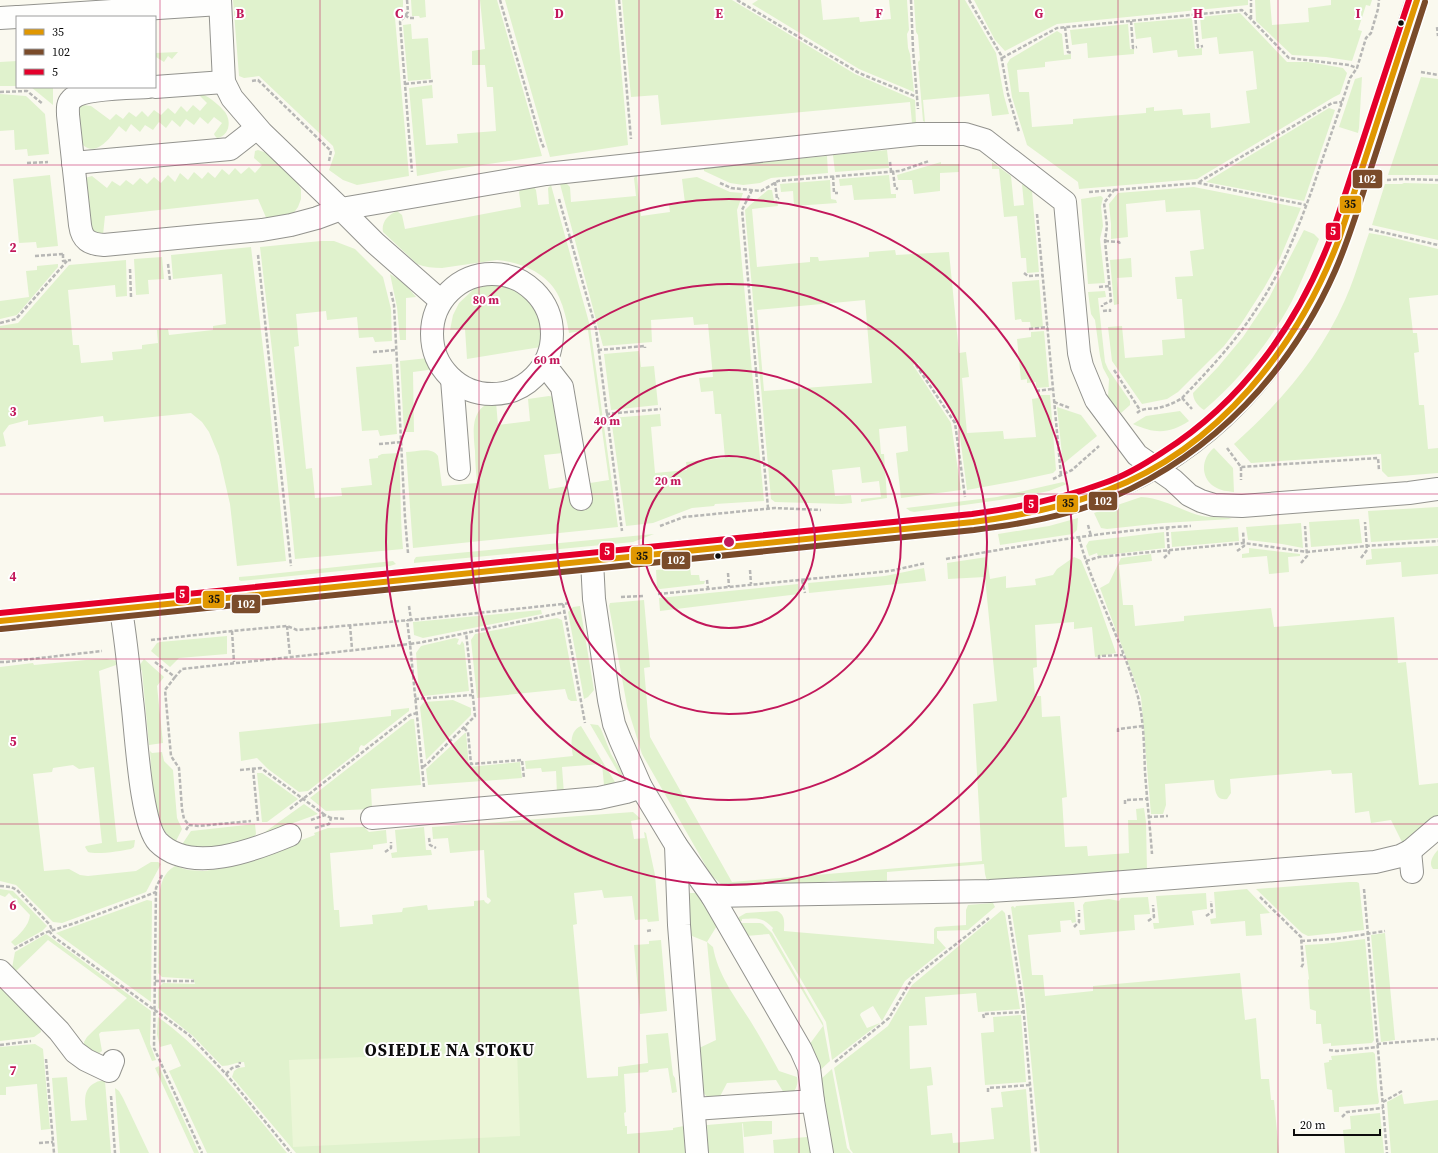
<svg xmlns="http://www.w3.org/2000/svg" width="1438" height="1153" font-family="'Source Serif 4',serif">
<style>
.green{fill:#e0f2cd;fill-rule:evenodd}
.pitch{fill:#ebf6d7}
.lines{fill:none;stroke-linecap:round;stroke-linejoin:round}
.minor-casing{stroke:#93938e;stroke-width:24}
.path{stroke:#b7b7b5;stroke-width:2.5;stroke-dasharray:4 2;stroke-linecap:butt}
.minor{stroke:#fefefd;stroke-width:22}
.bus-1-casing{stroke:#fff;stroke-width:9}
.bus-2-casing{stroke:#fff;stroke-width:9}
.bus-3-casing{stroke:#fff;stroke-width:9}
.bus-1{stroke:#e09701;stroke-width:6}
.bus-2{stroke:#7a4b2a;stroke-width:6}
.bus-3{stroke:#e4002b;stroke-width:6}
.grid{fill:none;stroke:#c2185b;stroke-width:1;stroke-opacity:0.55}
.ring{fill:none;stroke:#c2185b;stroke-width:2}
.bus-dot{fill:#0c0c0c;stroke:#fff;stroke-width:1.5}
.labels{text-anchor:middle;stroke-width:4;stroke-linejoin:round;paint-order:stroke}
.district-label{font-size:17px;font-weight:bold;letter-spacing:1px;fill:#0c0c0c;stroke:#fff}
.grid-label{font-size:13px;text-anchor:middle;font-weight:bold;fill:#c2185b;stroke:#fff;stroke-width:4;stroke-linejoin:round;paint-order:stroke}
.centre{fill:#c2185b;stroke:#fff;stroke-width:2}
.ring-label{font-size:12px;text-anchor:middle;font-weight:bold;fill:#c2185b;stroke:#fff;stroke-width:4;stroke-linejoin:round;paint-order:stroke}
.line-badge{stroke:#fff;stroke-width:1.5}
.badge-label{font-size:11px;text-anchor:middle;font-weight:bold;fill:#fff}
.pale-badge-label{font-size:11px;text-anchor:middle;font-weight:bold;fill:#111}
</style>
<rect width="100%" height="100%" fill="#faf9ef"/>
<g class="green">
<path d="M233,0H403V9L395,18L409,176L357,185L343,180L329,170L335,153L333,146L259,76L244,78L239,76Z"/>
<path d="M411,0H425L426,17L420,18L419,16H412Z"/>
<path d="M480,0H497L542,156L443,171L417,176L409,88L432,85L433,98L422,99L426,145L458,143L457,134L496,131L493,87H487L485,65H472V51L485,49Z"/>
<path d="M505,0H615L628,145L550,157Z"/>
<path d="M622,0H732L855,74L915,100L916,123H912L910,102L661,125L658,95L631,97Z"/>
<path d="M758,0H821L823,20L859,17L860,22L891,19L889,0H907L909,30L907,34L908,48L910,54L914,92L859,69L752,4Z"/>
<path d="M914,0H965L996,53L1004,96L1009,114L992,116L989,94L923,100L925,122L923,121L918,62L920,60L918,35L916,32Z"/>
<path d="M974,0H1248V5L1057,24L1005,51L995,40Z"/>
<path d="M1255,0H1270L1272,25L1309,22L1308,8L1331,5V0H1372L1370,6L1366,5L1358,30L1362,31L1352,61L1326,57L1292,55L1256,21Z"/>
<path d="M1240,13L1287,62H1308L1343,68L1347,73L1340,94L1334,97L1197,179L1079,189L1078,182L1027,145L1012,97L1007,64L1010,59L1057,31L1062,34L1064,55L1071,54V59L1045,62V67L1017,70L1019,92H1029L1032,127L1073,124V119L1146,113V108L1154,107V111L1182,109L1183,115L1210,113L1211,128L1250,123L1246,91L1257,89L1253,51L1219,54L1217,37L1202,39L1200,17Z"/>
<path d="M1192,18L1195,49L1202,48V55L1178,57L1177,50L1153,53L1151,37L1136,39L1134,23Z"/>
<path d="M411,24L412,39L428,38L431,79L408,81L403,25Z"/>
<path d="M1128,24L1130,49H1134V54L1088,58L1087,43L1072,45L1070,30Z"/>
<path d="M178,52L172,59L168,56L164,62L156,57L155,58V53Z"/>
<path d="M17,61V86H0V62Z"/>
<path d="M1362,77L1359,128L1358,133L1339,127L1355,79Z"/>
<path d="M1421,77L1438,79V175H1388Z"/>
<path d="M31,87H53V105Z"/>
<path d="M0,94L26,96L45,114L49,154L28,156L27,149L15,150L14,130L0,131Z"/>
<path d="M202,94C210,97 220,106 225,112C232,122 229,136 217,138L215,136L214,134L222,123L214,117L208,124L200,117L194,125L186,119L180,127L172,120L166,128L159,122L153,130L145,125L140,132L131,124L126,132L119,126C110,138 95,160 80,142L77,109L83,105L91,106L110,120L116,114L123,119L129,112L136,117L142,111L148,117L154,110L161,115L168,108L175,114L181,106L187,112L193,105L200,111L207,103L199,95Z"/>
<path d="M1329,108L1335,110L1304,201L1206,182Z"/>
<path d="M258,150L267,153L297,182L301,189V199L298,207L293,214L268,222L258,199L105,216L103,235L101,237L90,230L85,178L92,176L107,188L112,181L120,186L126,180L133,185L140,178L147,184L154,177L161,183L168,175L175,182L180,173L188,180L194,172L202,179L208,172L215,178L222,169L229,175L235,168L241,174L249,167L255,173L262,165L254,158L255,151Z"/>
<path d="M887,150L889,168L835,172L833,155Z"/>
<path d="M827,156L828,173L771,178L760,183L743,185L730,183L704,171V168L706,167Z"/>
<path d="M941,162V164H959V172L940,173V191L914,194L912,180H898L897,175Z"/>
<path d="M992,162L1011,176L1014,206L1024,205L1022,184L1032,191L1039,272L1027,273L1026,258H1021L1017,216L1004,217L999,169H992Z"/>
<path d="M50,175L58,246L37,248L36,242L19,243L13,179Z"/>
<path d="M889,175L891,194H896V198L854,200L852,185L840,186L839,179Z"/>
<path d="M636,176H637L641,216L670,212L669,205L685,203L682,179L697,177L730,192L743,193L737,210L764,501L715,504L714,506L692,508L653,523L626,526L611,418L660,414L661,426L651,427L655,473L687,470L686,462L725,458L721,414H715L713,391L701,392L699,378L713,377L708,324L694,325L693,317L651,320L652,342L603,346L560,184L566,183L570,187L571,202L636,196L634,178Z"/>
<path d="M830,180L831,199L836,200L837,203L794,206L793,191L781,192L780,184Z"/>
<path d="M1404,183L1438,184V240L1372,225L1385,184H1402Z"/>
<path d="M551,185L590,326L618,527L413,548L406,452C416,452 432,446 438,456L442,486L477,483C476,472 475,461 475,451C473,431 470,405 496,402L498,425L530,421L528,399L549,396L553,397L563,453L544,455L549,489L568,486L571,503L592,500L590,483L609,480L588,330L569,333C567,321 564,308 559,297C549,274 521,262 497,260L442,268C433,268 425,267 417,264L383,232C381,222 388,215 397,211L402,215L405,229L521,207L519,192L521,189L533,186L536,190L538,205L549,204L548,188Z"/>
<path d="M1194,187L1301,208L1278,263L1264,288L1241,324L1224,346L1178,392L1167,399L1142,404L1112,361L1108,327L1122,326L1125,358L1163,355L1162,340L1185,338L1182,299H1177L1175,277L1193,276L1190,251L1204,249L1200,210L1166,212L1165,200L1126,204L1128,237L1111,239V224L1109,204L1118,193Z"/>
<path d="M768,190H772L774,201L777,200L778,206L752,209L757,267L810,262V257H818L819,261L869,257V252L895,250L896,255L949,252L959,353L966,352L969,377L962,378L967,433L1003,431L1004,439L1036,437L1032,399L1038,398V395H1050L1056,470L1053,473L1016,481L967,490L958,421L918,363L913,365L951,423L961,490L901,498L896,453L908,451L906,426L879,429L881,454H884L887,498L861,502V499L881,497L879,481L862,483L860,467L832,470L835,496L851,495L852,503L842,504L775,502L771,499L745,210L750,205ZM865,300L872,383L764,391L757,310Z"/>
<path d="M1101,196L1103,198L1101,206L1103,226L1100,239L1105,283L1088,284L1081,199Z"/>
<path d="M1304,230L1314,234L1319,239C1310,260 1302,281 1292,301C1270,342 1239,380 1204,410C1198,406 1193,400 1193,393L1218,367L1243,337L1269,298Z"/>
<path d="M1369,233L1386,236L1438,249V295L1409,298L1413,333H1417L1419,352L1414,353L1419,405H1424L1428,449L1438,448V473L1388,477L1382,471L1381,454L1251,463L1234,444C1280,403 1320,357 1345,300C1355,278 1361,255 1369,233Z"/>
<path d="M321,241H334L355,249L383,277L391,309L392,341L375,342L373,337L359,338L357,317L327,320L326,311L296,314L299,346L294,347L306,469L312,468L315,498L342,496L341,488L372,485L369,459L378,458V456L382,454L399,453C401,485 400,517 403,549L295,559L286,470L260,247Z"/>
<path d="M251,247L268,390L286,561L237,566L230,504L219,456L209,432L202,422L191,413L104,422L103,416L28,425V420L9,425L3,433L6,446L0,447V326L18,323L69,265L126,260L127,296L116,297L115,285L68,290L73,345H79L81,363L113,360L112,352L142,349V345L158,343L157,330L168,329L169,335L213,330V326L226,324L222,274L173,279L171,255Z"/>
<path d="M162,257L164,279L148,280L149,294L136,295L134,259Z"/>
<path d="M1131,258L1132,277L1117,278L1119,304L1114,305L1110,260Z"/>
<path d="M58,264V267L17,315L0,319V301L29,297L26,271L37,270V266Z"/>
<path d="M390,274L404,283L416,297L406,298V340H400L397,307Z"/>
<path d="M1039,280L1043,327L1031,328L1030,322H1022L1021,319L1015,320L1012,282Z"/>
<path d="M496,283C501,284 507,284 512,286C531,293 544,311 544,332C544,337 542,342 541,347L467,359L465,329L450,330L453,315L459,303L474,289Z"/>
<path d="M1105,291L1106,297L1098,298L1105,362L1108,369L1130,401V405L1121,413L1108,398L1109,379L1103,368L1100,356L1095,320L1091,314L1088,292Z"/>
<path d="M1044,331L1049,387L1036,388V382L1027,383V379L1021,380L1017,339L1031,337V332Z"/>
<path d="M639,351L641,367L654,366L658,405L611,410L604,354Z"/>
<path d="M428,358L432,361V367L428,370L413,372L414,432H404L400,361Z"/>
<path d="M392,364L397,434L380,436L378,430L362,431L356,367Z"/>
<path d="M1057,407L1081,415L1097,436L1063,464Z"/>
<path d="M1180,411L1189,421C1169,434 1155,434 1133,424L1146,416Z"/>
<path d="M1214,448L1233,468L1234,492C1227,491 1221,491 1215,487C1200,478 1201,458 1214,448Z"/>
<path d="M1063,482L1067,484L1049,491L1014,498L914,512L910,511L906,508L997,497Z"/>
<path d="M1141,497C1164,498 1181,511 1202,516C1211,518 1224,516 1232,519L1163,523L1107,529L1101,528L1094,513Z"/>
<path d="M1438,507V538L1371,542L1368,511Z"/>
<path d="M1078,518L1077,530L1073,534L1000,545L998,534L1049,526Z"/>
<path d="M1359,519L1362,543L1311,547L1309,522Z"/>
<path d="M1301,523L1303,548L1282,544L1248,540L1246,527Z"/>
<path d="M1238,527L1239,541L1172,547L1171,532Z"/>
<path d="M1164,532L1165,548L1098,556L1097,553L1089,556L1086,546L1089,541Z"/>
<path d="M654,534L633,542L414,563V560L416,557Z"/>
<path d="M1438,546V574L1402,577L1401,562L1366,565V560L1372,559L1371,549Z"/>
<path d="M1249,548L1300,554V556L1288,557L1289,572L1269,574L1267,556L1242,558V554L1249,553Z"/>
<path d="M1151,554L1152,561L1119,565L1123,605H1133L1135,626L1184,621V616L1271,608L1274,627L1394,617L1398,663L1406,662L1419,785L1438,783V816L1413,836L1402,842L1391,820L1371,823L1369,811L1355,813L1352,773L1332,774L1331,770L1230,779L1231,793L1227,799C1215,801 1215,789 1214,780L1165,784L1166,805L1163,814H1151L1141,697L1100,588L1109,583L1121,558Z"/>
<path d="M987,557L990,579L1006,576V588L1036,585L1035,579L1053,575L1057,569L1074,557L1081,560L1096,596L1116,653L1095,657L1092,627L1074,629V622L1035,625L1037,667L1033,668L1035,696H1041L1042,717L1060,716L1067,797L1062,798L1065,847L1087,846L1088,856L1129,853L1128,820H1137L1136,809L1144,808L1146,822L1147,871L987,881L985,874L984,864L887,872V884H865L834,881L769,887L722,885L711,875L642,754L627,706L609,606L610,603L644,600L650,667L644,668L650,737L732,882L982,861L973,704L997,701L985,577L948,579L947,563Z"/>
<path d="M393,561L396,564L390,566L251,580L241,581L239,580V577L251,576Z"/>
<path d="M690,567L691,575H699L700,581H705L704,584L660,589L657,588L656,570Z"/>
<path d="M924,568L926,581L809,593L808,583L885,576Z"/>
<path d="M798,584L799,594L660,611L659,598Z"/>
<path d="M580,606L594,690L588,697L584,699L568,612L573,607Z"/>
<path d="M541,610L542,614L423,638L414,635L413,622Z"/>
<path d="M557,618L562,620L577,701H571L568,699L565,689L477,698L471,640L475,634Z"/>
<path d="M227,636V654L179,658L170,667L151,651L157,643L160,642Z"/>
<path d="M455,638L459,639L457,644L460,645L462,641L464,644L469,691L424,696L419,692L416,653L421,646Z"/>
<path d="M107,659L118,661L116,665L99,671L117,842L135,840L134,847L131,849C121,851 97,855 88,852L85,847L86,846L102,843L94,767L79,769L73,765L53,768L52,772L33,774L44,871L69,869L80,875L88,876L136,871L151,862H158L161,864L146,892L62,923L53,922L16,885L0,881V667L33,663L34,665L86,660Z"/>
<path d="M144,659L164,677L157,686L163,743L149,745L142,671L139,666Z"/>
<path d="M453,700L471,708V715L426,760L420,707L424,702Z"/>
<path d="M409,708V711L364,746L361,745L359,748V751L308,791L299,792L268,769L257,758L241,761L239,732L391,716V710Z"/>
<path d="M411,719H414L421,785L371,789L372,809L326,811L310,798Z"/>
<path d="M590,724L598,725L601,729L611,754L622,772V779Z"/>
<path d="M581,726L615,782L611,785H604L602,764L562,767L564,794H557L556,771L542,772L541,768L526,769L525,761L573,756C571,746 569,731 581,726Z"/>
<path d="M465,733H466L469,767L520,762L522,778L428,785L426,769Z"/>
<path d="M150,751L152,753L162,752L164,761L173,770L177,818L182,829L176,841C152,831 152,774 150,751Z"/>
<path d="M257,773H262L298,799L267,822H262Z"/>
<path d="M304,804L318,814L263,834L265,832Z"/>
<path d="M633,812L641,819L631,821L634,839L645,838L644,832L646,833L655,875L659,921L648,922L647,919L635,920L632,896L604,898L602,890L574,893L577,924L573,925L587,1078L618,1076V1067L648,1063L646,1035L668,1033L673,1075L675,1078L677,1092L672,1093L668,1068L649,1070L648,1072L624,1074L626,1112L624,1113L625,1126H627V1134L673,1130V1128L684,1126L685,1153H296L232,1077L234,1071L238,1068L245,1067L244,1062C236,1062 230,1066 222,1066L193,1036L158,1008V988L163,983L195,984L193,979L162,977L158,973L159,896C161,883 163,873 175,866L188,870L204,871L218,869L229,867L315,835L314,833L328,828L364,827L369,832L386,830L387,843L373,845V849L330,853L334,910H339L340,927L373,924L372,915L402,912L403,908L427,905L428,910L474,906V901L484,900L485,902L488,904L491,901L490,899L487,897L484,850L450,853L448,838L433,839L432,827Z"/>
<path d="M255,824L256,834L254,837L220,849L181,846L191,831Z"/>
<path d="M424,827L426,850H431L432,855L392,858L391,853L397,852L395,830Z"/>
<path d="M1438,850V869H1433C1428,863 1433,855 1438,850Z"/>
<path d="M1349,882H1357L1359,883L1364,930L1308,936L1302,933L1256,889Z"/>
<path d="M0,889L13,891L47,926L42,931L15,946L11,942C19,935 29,926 30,915L9,893L5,897L0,895Z"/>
<path d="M1247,889L1270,913L1260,914L1262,935L1246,936L1245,921L1211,924L1210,919L1216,918L1214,892Z"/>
<path d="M690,893H696L699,895L718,924L707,942L713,947C718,976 736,998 751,1022C761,1038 770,1055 779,1071L797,1077C799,1086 794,1093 787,1098L776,1080L727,1083L716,1104L708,1098L702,1091L697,1049L716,1040L707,942L687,934V895Z"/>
<path d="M1206,893L1207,909L1192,911L1194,925L1154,929L1153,923H1159L1156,896Z"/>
<path d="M1148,897L1150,914L1134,915L1135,930L1080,935L1079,930H1085L1083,905L1085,902L1109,899L1119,901L1121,898Z"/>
<path d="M147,900L152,901L151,1002L56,933Z"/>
<path d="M1070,902H1074L1076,922L1072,923L1071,920L1060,921L1061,932L1028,935L1032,975H1043L1045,996L1093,991V986L1240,973L1245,1020L1256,1018L1261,1079H1269L1271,1100H1274L1279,1153H1040L1025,997L1011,907L1013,906L1015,908L1016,906Z"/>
<path d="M993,903L995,907L968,930L937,931V938L946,948L905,981L882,1021L873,1006L861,1013L860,1015L867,1028L880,1023L832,1060L826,1022L772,930L773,928C762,917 758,918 742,919V921H738L739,917L746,913L777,911C786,915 784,923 784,931L934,944V929L936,927L966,925V910L968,905Z"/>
<path d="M1002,910L1005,913L1020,1009L978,1012L976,993L925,997L927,1025L909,1026L910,1069L931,1067L933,1085L927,1086L931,1135L952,1133L953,1143L994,1139L991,1108L1003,1107L1001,1092L1026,1089L1031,1153H853L850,1149L834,1068L888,1026L912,985Z"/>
<path d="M738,923H760L763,924L772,933L823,1023L830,1061L817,1073L809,1045L823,1026L769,934L746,936Z"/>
<path d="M1385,933L1395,1040L1381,1042L1371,935Z"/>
<path d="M46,934L151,1011L150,1044L156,1060L152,1061L139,1029L101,1032L99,1034L102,1051L99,1053L90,1050L84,1044V1042L87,1037L127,998L48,940L14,973L12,968L15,952Z"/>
<path d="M1365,939L1374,1040L1372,1043L1331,1046V1043L1323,1044L1321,1024H1316V1011L1310,1009L1308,980L1309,979L1305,945L1323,944Z"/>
<path d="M661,940L667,1011L640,1014L634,945L649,944V941Z"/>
<path d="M0,983L40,1025L41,1032L34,1037L0,1041Z"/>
<path d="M1021,1015L1026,1082L985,1085L981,1033L994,1032L993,1017Z"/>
<path d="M158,1017C209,1054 247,1104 287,1153H207L169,1071L181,1066L171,1044L160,1047L157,1034Z"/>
<path d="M35,1044L43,1049L50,1129L41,1130L37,1084L6,1087V1095H0V1047Z"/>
<path d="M1373,1052L1375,1054L1377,1087L1379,1102L1378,1104L1339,1107V1112H1334L1332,1090L1327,1089L1324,1063L1329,1062V1060H1332L1331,1056Z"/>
<path d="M159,1066L162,1073L199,1153H194L155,1068Z"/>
<path d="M832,1069L847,1148L851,1153H828L821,1079Z"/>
<path d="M67,1077L71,1121L87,1120C86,1107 81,1092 93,1084C97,1081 101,1080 105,1081L111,1153H58L52,1078Z"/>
<path d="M115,1088L119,1091L123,1098L149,1153H120Z"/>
<path d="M1402,1094L1404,1104L1438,1100V1153H1391L1387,1102Z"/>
<path d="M1380,1113L1384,1153H1345L1343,1130L1351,1129L1350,1116Z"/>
<path d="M805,1120H806L814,1153H774L773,1140L807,1137Z"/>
<path d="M755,1121H772V1134L744,1137L743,1124L742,1123L744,1153H708L707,1125Z"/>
</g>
<path class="pitch" d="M517,1051L520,1136L293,1147L289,1060Z"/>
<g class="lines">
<defs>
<g id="minor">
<path d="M220,0L224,82L232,98L262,133L341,209L546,174L918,134H965L985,140L1065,202L1079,353L1082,366L1096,400L1137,455L1173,480L1189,495L1201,501L1214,505L1242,506L1409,493L1438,489"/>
<path d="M19,17L220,4"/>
<path d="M0,18L17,17"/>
<path d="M148,87C132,88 80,88 71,100C67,104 68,110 68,115L80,225C82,240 89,244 104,245L262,230L291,225L317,218L341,209L375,243L441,301"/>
<path d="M155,87L224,82"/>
<path d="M73,163L230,149L257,128"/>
<circle cx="492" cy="334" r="60"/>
<path d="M544,364L562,387L581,499"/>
<path d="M452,379L459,469"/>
<path d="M592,561L594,599L609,700L614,724L620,739L641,787L676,845L712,896L801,1050L809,1068L813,1101L694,1109"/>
<path d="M121,610C126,640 129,670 132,700C136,729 140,823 158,842C191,875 254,850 290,835"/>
<path d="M0,621L973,522C1003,518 1034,513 1064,505C1188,472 1275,383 1327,269C1344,230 1355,189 1369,149C1385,99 1401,50 1417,0"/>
<path d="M372,818L599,798L626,792L641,787"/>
<path d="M676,845L679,925L697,1153"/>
<path d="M1410,851L1412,872"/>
<path d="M712,896L990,891L1073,886L1375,862L1400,856L1410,851L1438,827"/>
<path d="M0,971L59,1031L75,1052L86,1060L109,1071L113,1061"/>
<path d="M813,1101L822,1153"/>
</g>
</defs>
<use href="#minor" class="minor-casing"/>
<g class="path">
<path d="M407,0L408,12L400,22L412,172"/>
<path d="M500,0L541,141L544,148"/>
<path d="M619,0L631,139"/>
<path d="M737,0L859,73L917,97L918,109"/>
<path d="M911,0L913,49L917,97"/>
<path d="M969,0L1001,55L1008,94L1019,132"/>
<path d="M1195,14L1198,47L1203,46"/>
<path d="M405,15L409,18H414L415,19"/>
<path d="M1251,19V0"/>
<path d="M1131,21L1133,48L1137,47"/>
<path d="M1065,27L1068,52L1072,53"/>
<path d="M1437,27L1438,36"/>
<path d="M1002,58L1057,28L1242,10L1289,58L1349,65L1357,68"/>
<path d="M1421,72L1438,75"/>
<path d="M252,81L258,80L331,151L329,161"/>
<path d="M405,84L433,81"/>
<path d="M0,92L27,91L43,104"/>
<path d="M890,162L891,171"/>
<path d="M27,163L48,162"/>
<path d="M893,171L895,188L898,189"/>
<path d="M833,176L834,193H838"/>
<path d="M1387,180L1403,179L1438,180"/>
<path d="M775,182L777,199L779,198"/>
<path d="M1199,182L1332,103L1342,102"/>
<path d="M720,183L731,188L761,191L778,181L900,171L929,161"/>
<path d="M752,190L742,210L768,508"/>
<path d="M1114,190L1199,183L1306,205"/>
<path d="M1089,192L1114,190L1104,203L1107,226L1105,241L1111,301L1102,305V307"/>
<path d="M559,199L596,329L622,531"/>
<path d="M1037,214L1061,476"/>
<path d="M1369,229L1438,245"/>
<path d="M1105,241L1119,242L1120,244"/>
<path d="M63,254V261L71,260"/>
<path d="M258,255L291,566"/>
<path d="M35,256L63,254"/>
<path d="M168,264L170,280"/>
<path d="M130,269L131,297"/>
<path d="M1024,273L1028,276L1042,275"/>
<path d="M1099,287L1109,286"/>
<path d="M391,292L394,305L405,518L408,553"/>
<path d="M1103,311L1110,310V312"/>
<path d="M0,323L16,319L67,261"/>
<path d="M1029,329L1048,327"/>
<path d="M598,350L645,346V348"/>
<path d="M373,352L396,350"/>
<path d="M916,365L955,423L965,497"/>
<path d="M1114,370L1140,410"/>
<path d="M1036,391L1053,389"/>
<path d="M1182,398L1192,409"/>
<path d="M1054,402L1070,408"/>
<path d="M1137,413C1142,408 1150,409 1158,408C1166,406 1175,403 1182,398C1210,369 1237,340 1259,305C1283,269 1298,228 1313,187C1325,151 1338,115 1350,78L1357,68L1366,38L1371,33L1378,9L1379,0"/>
<path d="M606,414L661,409"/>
<path d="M379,444L402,442"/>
<path d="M1227,448L1241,467L1378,458L1379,470"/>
<path d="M1241,467V480"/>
<path d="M1053,479L1072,470L1099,446"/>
<path d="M1088,525L1091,536"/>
<path d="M660,526L684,517L775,508L821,510"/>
<path d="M1079,538C1094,593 1123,642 1138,697C1144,722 1144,747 1145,772C1147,800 1150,827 1152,854"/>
<path d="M1237,551L1244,546L1243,531"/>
<path d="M1164,558L1169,553L1167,527"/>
<path d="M1361,558L1367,550L1365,522"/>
<path d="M946,559C1027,545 1109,530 1191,526"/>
<path d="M1086,561L1099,557L1244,543L1307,552L1366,546L1438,541"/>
<path d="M1301,563L1307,556L1305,526"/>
<path d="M750,570L751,584"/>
<path d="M728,573L729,587"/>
<path d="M707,580L708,589"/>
<path d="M802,580L805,593"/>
<path d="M658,594L890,571L926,563"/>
<path d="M621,597L643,596"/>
<path d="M569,603L563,604L585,723"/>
<path d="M409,606L411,620L563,604"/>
<path d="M350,625L352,649"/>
<path d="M287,626L290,656"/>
<path d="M232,631L234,662"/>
<path d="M151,640L232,631L287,626L297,630L411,620"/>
<path d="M1099,659V656L1123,655"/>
<path d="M0,662H5L102,651"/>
<path d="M155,662L175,677L182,669L410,644L407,620"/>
<path d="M175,677L165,690L171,756L179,768L182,809L184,819L189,825L199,826L251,821"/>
<path d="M415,699L472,695"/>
<path d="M464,728L468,732L471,764L522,760L524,778"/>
<path d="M1118,732V729L1143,726"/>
<path d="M423,767L427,764L475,716L466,632"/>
<path d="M253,769L258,821"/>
<path d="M240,770L261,768L325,815"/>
<path d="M424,787L410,644L423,642L565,612"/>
<path d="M1125,804V800L1147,799"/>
<path d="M290,809L410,715L417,713"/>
<path d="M1148,817L1168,816"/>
<path d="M311,820L325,815L331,818"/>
<path d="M315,828L329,824L331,818L346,819"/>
<path d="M186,830L189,825"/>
<path d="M429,838L430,845L436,848"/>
<path d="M385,852L391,848V842"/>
<path d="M162,875L156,888L154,1048L202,1153"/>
<path d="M0,886L11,887L17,890L50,925L52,930"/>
<path d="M1364,889L1387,1153"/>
<path d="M1260,897L1301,937L1303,964L1301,968"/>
<path d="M1009,915L1023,1004L1036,1153"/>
<path d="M1206,916L1212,912L1211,901"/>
<path d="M1148,921L1154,917L1153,905"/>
<path d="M1074,927L1079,922V910"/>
<path d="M49,931L54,937L189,1035L226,1074L291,1153"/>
<path d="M647,931L653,930"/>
<path d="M1301,941L1335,939L1385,931"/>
<path d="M14,949L44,933L75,923L156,892"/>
<path d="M155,981H194"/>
<path d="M984,1018L983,1014L1024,1012"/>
<path d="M1377,1044L1438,1039"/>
<path d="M0,1045L31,1041"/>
<path d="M1329,1050L1337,1051L1378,1047"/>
<path d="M46,1059L54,1153"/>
<path d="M835,1062L889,1018L912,979L989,918"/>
<path d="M226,1074L232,1068L239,1066L240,1062"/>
<path d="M988,1092V1088L1030,1085"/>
<path d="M111,1096L115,1153"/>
<path d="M1383,1102L1402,1091"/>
<path d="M1342,1117L1347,1112L1383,1108"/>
<path d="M39,1143L53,1142"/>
</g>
<use href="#minor" class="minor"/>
<defs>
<path id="bus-1" d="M0,621L973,522C1019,516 1065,507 1108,490C1218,448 1298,347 1339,239L1417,0"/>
<path id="bus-2" d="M1,629L974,530C1021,524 1069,516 1113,497C1214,453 1291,371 1335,271C1350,237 1360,202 1371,168C1389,113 1407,58 1425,2"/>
<path id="bus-3" d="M0,613L972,514C1017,508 1061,499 1104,483C1125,476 1145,464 1163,452C1242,402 1298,324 1331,237L1409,0"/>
</defs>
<use href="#bus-1" class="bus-1-casing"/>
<use href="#bus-2" class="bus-2-casing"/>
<use href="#bus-3" class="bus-3-casing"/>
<use href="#bus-1" class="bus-1"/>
<use href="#bus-2" class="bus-2"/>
<use href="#bus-3" class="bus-3"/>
</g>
<path class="grid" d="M160,0V1153M320,0V1153M479,0V1153M639,0V1153M799,0V1153M959,0V1153M1118,0V1153M1278,0V1153M0,165H1438M0,329H1438M0,494H1438M0,659H1438M0,824H1438M0,988H1438"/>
<g class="ring">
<circle cx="729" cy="542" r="86"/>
<circle cx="729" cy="542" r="172"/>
<circle cx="729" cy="542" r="258"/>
<circle cx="729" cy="542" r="343"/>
</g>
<g class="bus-dot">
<circle cx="1401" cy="23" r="3.5"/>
<circle cx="718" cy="556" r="3.5"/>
</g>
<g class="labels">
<g class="district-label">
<text x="450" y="1056">OSIEDLE NA STOKU</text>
</g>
</g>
<g class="grid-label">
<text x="240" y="18">B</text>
<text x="399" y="18">C</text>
<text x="559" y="18">D</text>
<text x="719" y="18">E</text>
<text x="879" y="18">F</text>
<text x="1039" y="18">G</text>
<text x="1198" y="18">H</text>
<text x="1358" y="18">I</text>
<text x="13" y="252">2</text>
<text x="13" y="416">3</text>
<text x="13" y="581">4</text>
<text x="13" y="746">5</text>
<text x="13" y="910">6</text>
<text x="13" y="1075">7</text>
</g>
<circle cx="729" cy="542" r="6" class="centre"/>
<g class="ring-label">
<text x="486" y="304">80 m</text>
<text x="547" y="364">60 m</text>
<text x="607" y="425">40 m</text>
<text x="668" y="485">20 m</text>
</g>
<g class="line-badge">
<rect x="1352" y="169" width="31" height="20" rx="4" fill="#7a4b2a"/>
<rect x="1339" y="195" width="23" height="19" rx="4" fill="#e09701"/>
<rect x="1325" y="222" width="16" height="19" rx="4" fill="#e4002b"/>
<rect x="1088" y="491" width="30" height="20" rx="4" fill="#7a4b2a"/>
<rect x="1056" y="494" width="23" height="19" rx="4" fill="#e09701"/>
<rect x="1023" y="494" width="16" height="20" rx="4" fill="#e4002b"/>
<rect x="599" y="542" width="16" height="19" rx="4" fill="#e4002b"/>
<rect x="630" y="546" width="23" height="19" rx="4" fill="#e09701"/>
<rect x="661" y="551" width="30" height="19" rx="4" fill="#7a4b2a"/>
<rect x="175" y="585" width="15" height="19" rx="4" fill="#e4002b"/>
<rect x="202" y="590" width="23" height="19" rx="4" fill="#e09701"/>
<rect x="231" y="594" width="30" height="20" rx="4" fill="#7a4b2a"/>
</g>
<g class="badge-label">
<text x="1367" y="183">102</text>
<text x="1333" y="235">5</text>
<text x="1103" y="505">102</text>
<text x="1031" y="508">5</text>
<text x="607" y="555">5</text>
<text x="676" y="564">102</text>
<text x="182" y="598">5</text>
<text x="246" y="608">102</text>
</g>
<g class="pale-badge-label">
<text x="1350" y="208">35</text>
<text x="1068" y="507">35</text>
<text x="642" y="560">35</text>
<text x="214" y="603">35</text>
</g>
<rect x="16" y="16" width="140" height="72" fill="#ffffff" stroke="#9e9e9e"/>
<rect x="24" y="29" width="20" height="6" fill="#e09701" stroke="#9e9e9e"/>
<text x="52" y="36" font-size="12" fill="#0c0c0c">35</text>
<rect x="24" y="49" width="20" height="6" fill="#7a4b2a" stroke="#9e9e9e"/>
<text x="52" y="56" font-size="12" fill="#0c0c0c">102</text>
<rect x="24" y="69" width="20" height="6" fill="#e4002b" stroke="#9e9e9e"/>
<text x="52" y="76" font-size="12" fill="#0c0c0c">5</text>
<path d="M1294 1129v6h86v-6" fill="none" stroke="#0c0c0c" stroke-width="2"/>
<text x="1300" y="1129" font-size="12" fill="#0c0c0c" stroke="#ffffff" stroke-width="3" paint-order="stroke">20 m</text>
</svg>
